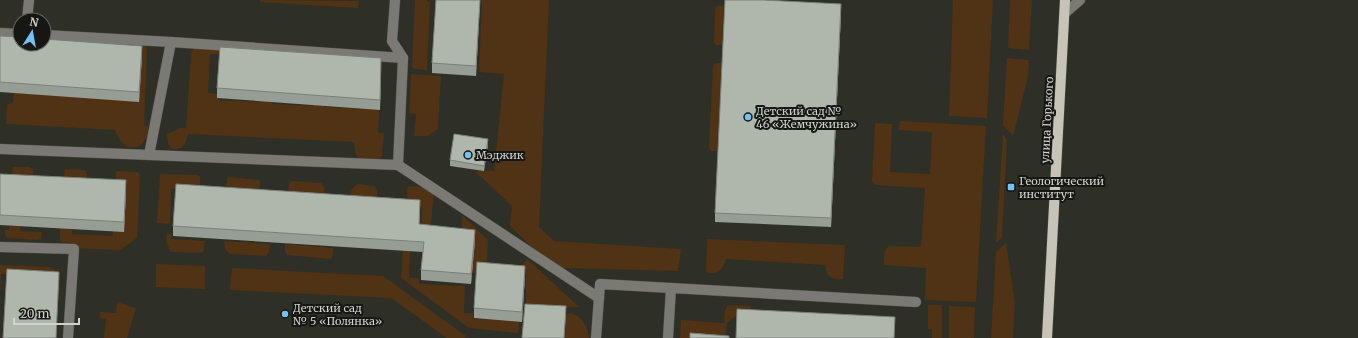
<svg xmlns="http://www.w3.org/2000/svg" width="1358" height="338" font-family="Merriweather,serif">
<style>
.green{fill:#503314}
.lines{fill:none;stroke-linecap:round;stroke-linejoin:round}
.minor-casing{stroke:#4b4c44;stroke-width:11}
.major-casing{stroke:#4b4c44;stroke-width:11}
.minor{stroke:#7a7974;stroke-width:10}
.major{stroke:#c7c3b9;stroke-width:10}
.wall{fill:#969d95}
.shaded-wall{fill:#7a8079}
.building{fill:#afb7ad;stroke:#7a8079}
.poi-dot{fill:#73c1f6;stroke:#161712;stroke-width:1.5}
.labels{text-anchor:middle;stroke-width:4;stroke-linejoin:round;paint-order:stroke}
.poi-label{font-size:11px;fill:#d1d2cc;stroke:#161712;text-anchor:start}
.street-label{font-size:11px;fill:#d1d2cc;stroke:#161712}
</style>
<rect width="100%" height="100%" fill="#2e2f26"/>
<g class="green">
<path d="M260,0L359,1L358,8L260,2Z"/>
<path d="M415,0H427V2H430L427,70L415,69L412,67Z"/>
<path d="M482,0H549L539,227L554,241L681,249L678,271L565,268L551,265L510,226L512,206L476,172L481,170L494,171L504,74L479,72Z"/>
<path d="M953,0H993L987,118L949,116Z"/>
<path d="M1010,0H1032L1029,50L1008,48Z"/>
<path d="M718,5L724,6L722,45H716L714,42L715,8Z"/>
<path d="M115,36L145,44L147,50L144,126H148C148,129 148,133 147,136C138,156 120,148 115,130L6,124L7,105L13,102L14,89L115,49Z"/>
<path d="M199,43L231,54H210L208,93L218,94V100L259,102L260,98H272V104L313,106L314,101H324V107L365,109L378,63L382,60L378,133H384L382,157C375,160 362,163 357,156C354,152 355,146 354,142L188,134C186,144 183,150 172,149L168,144L167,134L181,128H186L191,55L194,47Z"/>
<path d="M1007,58L1029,60L1028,76L1013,136L1003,125Z"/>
<path d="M716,63H722L717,151H711L709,148L713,65Z"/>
<path d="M411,74L441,76L438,129L427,136H414L416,114L409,113Z"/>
<path d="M902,121L986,126L976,302L925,300L926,268L884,265C884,259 883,250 889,246L921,247L925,188L876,185L873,183L872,180L875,123L892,124L890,172L930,174L932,132L899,130L900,122Z"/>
<path d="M1003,134L1007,140L1002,237L996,243Z"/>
<path d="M13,167H30L33,169L34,181H37V177L60,178V182L63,183L65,169L85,170L87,174L86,184H89L90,180H98L97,195L0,190V175H7V179H11Z"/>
<path d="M116,171L138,172L140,176L137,238L120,250L73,248V243L61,242L60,239V228L72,229V234L113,236Z"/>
<path d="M160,174L198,175L200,177V189H171L170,224L157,223Z"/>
<path d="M229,177L259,180L260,181L259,193L226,191L227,179Z"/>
<path d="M291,181L321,183L324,187V195L288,193L289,184Z"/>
<path d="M358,184L375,186L377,191V198L350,202C350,194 350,188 358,184Z"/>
<path d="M409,186L430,187L434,192L430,232L421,231L422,207L408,206L407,189Z"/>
<path d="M462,215L488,240L486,274L468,273L461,241Z"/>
<path d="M9,225L20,226V231L42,232L41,239L37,240L8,238L5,235V230H9Z"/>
<path d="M167,233L172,234L171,239L205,241L203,252L201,253L171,252L166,242Z"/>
<path d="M707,239L845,245L843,279C832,281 826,275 825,265L726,259C723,270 717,276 706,272Z"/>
<path d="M224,241L270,244L269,252L266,256L230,254L225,249Z"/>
<path d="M1006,243L1015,304L1013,338H991L996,252Z"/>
<path d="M285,244L333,248V254L331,259L287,255L285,251Z"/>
<path d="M403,250H410L409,278H419V284L465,286L464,313H473V319L513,320L520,316L518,333L469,328L401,278Z"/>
<path d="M527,259L579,307L526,306V275L517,274L518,270Z"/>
<path d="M156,264L205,266V289L156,287Z"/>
<path d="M0,265L48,267L54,269L60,276L59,300L57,302L52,277L1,274L0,295Z"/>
<path d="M232,268L383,276L466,336L464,338H447L391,298L230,290Z"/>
<path d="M117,302L136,308L127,338H104L106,319L100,318V312L116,313Z"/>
<path d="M729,305L751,306L750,317L736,316L727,323L725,338H680L681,320L724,323C725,317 723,309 729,305Z"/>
<path d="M928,305H942V338H932V329H928Z"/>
<path d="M949,306L975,307L974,338H949Z"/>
<path d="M572,313C582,317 588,327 589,338H565L566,314Z"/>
</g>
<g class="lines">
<defs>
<g id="minor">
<path d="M395,0L392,41L403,58L398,165"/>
<path d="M1065,13L1080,0"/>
<path d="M27,20L29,0"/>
<path d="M0,33L20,34"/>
<path d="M44,35L171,42L403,58"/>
<path d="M0,149L398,165L599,298"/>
<path d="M149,155L171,42"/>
<path d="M0,247L74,249L68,338"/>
<path d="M596,338L600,284L916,302"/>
<path d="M668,338L671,288"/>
</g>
<path id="major" d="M1047,338L1065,0"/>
</defs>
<use href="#minor" class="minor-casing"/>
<use href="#major" class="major-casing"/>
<use href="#minor" class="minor"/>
<use href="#major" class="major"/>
</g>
<g class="wall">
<path d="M436,0H480L476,76L432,73V63Z"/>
<path d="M841,13L831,227L715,222V213Z"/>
<path d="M0,36L142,56L139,102L0,92Z"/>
<path d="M381,68L380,110L217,98V88Z"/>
<path d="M488,145L484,171L450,166V160Z"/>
<path d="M0,174L126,190L124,232L0,225Z"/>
<path d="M420,210L419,224L475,240L471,284L421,280V270L423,252L173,236V226Z"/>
<path d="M525,276L522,322L474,318V308Z"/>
</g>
<g class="shaded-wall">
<path d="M480,0L476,76V66Z"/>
<path d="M841,4V13L831,227V218Z"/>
<path d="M142,46V56L139,102V92Z"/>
<path d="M381,58V68L380,110V100Z"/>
<path d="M488,139V145L484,171V166Z"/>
<path d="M126,180V190L124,232V222Z"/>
<path d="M420,200V210L419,234V224Z"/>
<path d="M475,230V240L471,284V274Z"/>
<path d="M525,266V276L522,322V312Z"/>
<path d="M566,306V316L564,338Z"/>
</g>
<g class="building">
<path d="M436,0H480L476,66L432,63Z"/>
<path d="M725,0H763L841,4L831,218L715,213Z"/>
<path d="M0,36L20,37V44H44V39L142,46L139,92L0,82Z"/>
<path d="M220,47L381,58L380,100L217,88Z"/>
<path d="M454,134L488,139L484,166L450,160Z"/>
<path d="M0,174L126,180L124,222L0,215Z"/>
<path d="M176,184L420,200L419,224L475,230L471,274L421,270L424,242L173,226Z"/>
<path d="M477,262L525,266L522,312L474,308Z"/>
<path d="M7,269L59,272L56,338H3Z"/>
<path d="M525,304L566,306L564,338H522Z"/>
<path d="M737,309L895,317L894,338H736Z"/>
<path d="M690,333L729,336V338H690Z"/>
</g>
<g class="poi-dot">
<circle cx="748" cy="117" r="4"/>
<circle cx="468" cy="155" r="4"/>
<rect x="1007" y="183" width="8" height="8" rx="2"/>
<circle cx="285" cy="314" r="4"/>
</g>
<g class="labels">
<g class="poi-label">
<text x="756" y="115">Детский сад №<tspan x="756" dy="13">46 «Жемчужина»</tspan></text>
<text x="476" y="159">Мэджик</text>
<text x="1019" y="185">Геологический<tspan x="1019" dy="13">институт</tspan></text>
<text x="293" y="312">Детский сад<tspan x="293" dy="13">№ 5 «Полянка»</tspan></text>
</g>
<g class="street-label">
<text transform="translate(1047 120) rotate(-87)" y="4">улица Горького</text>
</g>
</g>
<g transform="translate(32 32) rotate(11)"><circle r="19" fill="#161712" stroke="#61625c"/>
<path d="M0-3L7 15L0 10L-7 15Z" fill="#73c1f6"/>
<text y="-6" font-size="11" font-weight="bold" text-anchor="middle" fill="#d1d2cc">N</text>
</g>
<path d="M14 318v6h65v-6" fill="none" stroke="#d1d2cc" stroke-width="2"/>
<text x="20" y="318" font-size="12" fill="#d1d2cc" stroke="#161712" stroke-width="3" paint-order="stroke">20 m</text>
</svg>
